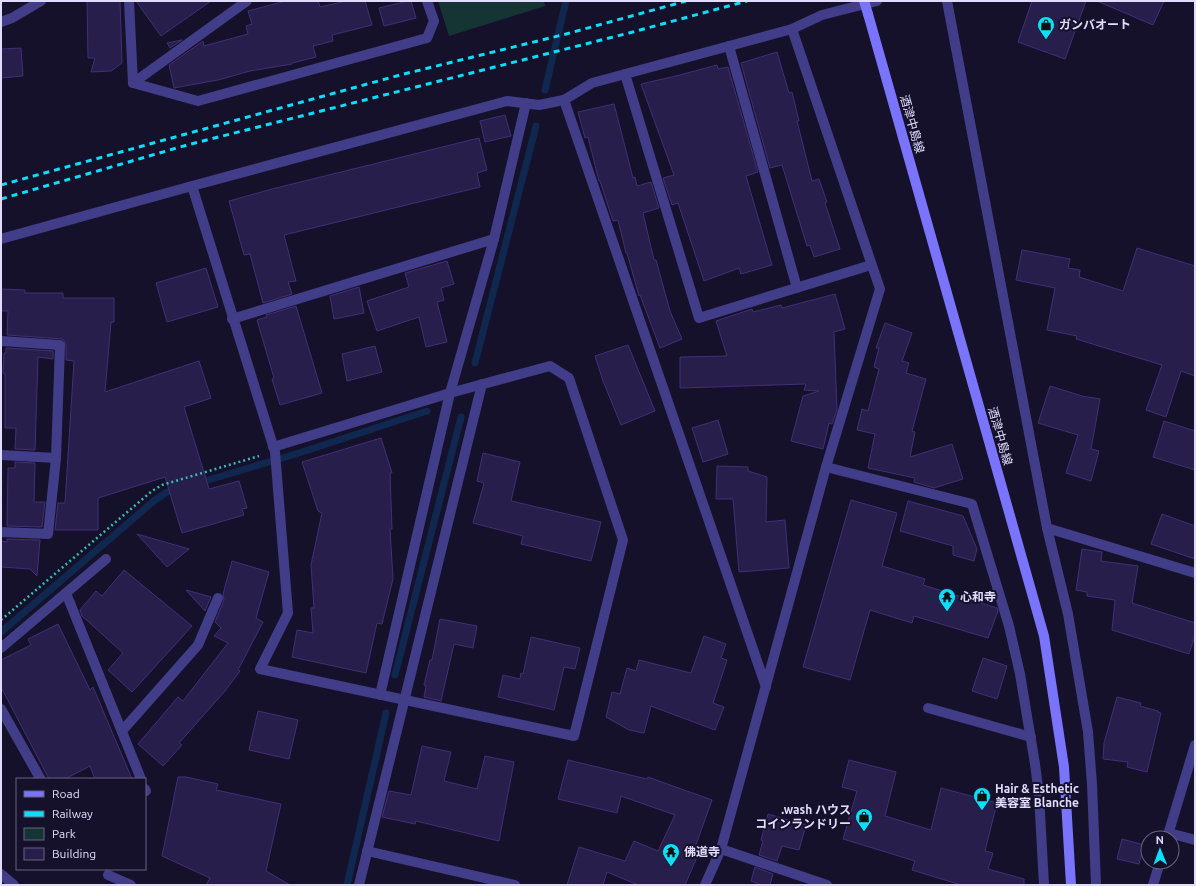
<svg xmlns="http://www.w3.org/2000/svg" width="1196" height="886" font-family="Ubuntu,'Noto Sans JP',sans-serif">
<style>
.green{fill:#153534}
.lines{fill:none;stroke-linecap:round;stroke-linejoin:round}
.stream{stroke:#102750;stroke-width:7}
.building{fill:#281e4c;stroke:#403077}
.path{stroke:#33bcb6;stroke-width:2.5;stroke-dasharray:2 3;stroke-linecap:butt}
.lane{stroke:#423d89;stroke-width:10}
.street{stroke:#423d89;stroke-width:10}
.secondary{stroke:#7a74fd;stroke-width:10}
.rail{stroke:#0bdffb;stroke-width:3;stroke-dasharray:6 5;stroke-linecap:butt}
.secondary-bridge{stroke:#7a74fd;stroke-width:10}
.labels{text-anchor:middle;stroke-width:4;stroke-linejoin:round;paint-order:stroke}
.poi-label{font-size:12px;font-weight:bold;fill:#e1dcfe;stroke:#16112b;text-anchor:start}
.street-label{font-size:12px;fill:#e1dcfe;stroke:#16112b}
</style>
<rect width="100%" height="100%" fill="#16112b"/>
<path class="green" d="M438,1H544L545,6L449,36Z"/>
<g class="lines">
<g class="stream">
<path d="M545,90L566,1"/>
<path d="M475,363L536,126"/>
<path d="M198,483L296,454L427,411"/>
<path d="M1,632L155,500L167,492L179,488"/>
<path d="M395,675L461,417"/>
<path d="M347,885L386,713"/>
</g>
</g>
<g class="building">
<path d="M87,1H120L122,63L111,71L91,72L95,58H88Z"/>
<path d="M136,1H211L161,36Z"/>
<path d="M286,1H318L320,7L346,1H365L372,25L332,35L333,41L313,46L316,57L292,63V64L250,71L218,80L174,88L169,65L203,41L204,46L248,34L246,26L252,24L248,11Z"/>
<path d="M408,1H411L416,18L384,26L379,8Z"/>
<path d="M1032,1H1086L1065,59L1018,42Z"/>
<path d="M1097,1H1164L1153,25Z"/>
<path d="M182,40L170,48L167,43Z"/>
<path d="M21,48L23,76L1,78V49Z"/>
<path d="M777,52L789,93L792,92L799,121H797L812,181L819,179L827,202L825,203L840,249L814,257L810,245L807,246L782,165L770,168L741,63Z"/>
<path d="M717,65L718,69L728,67L758,172L746,176L772,265L741,274L739,268L704,281L678,203L672,205L663,178L674,175L641,84L676,76Z"/>
<path d="M614,104L633,178L635,177L637,186L651,182L659,208L643,213L654,260H656L670,311L682,339L660,348L640,295L639,296L627,253H626L618,220L613,221L600,181H599L588,137L585,138L578,112Z"/>
<path d="M505,115L511,136L485,142L480,121Z"/>
<path d="M479,138L487,170L477,173L480,187L284,235L296,281L288,282L292,294L263,303L250,254L244,255L229,201L272,189Z"/>
<path d="M1137,248L1195,266V376L1181,371L1166,417L1146,410L1162,365L1076,339L1077,336L1047,330L1055,288L1016,280L1022,250L1070,259L1068,268L1080,270L1079,277L1123,291Z"/>
<path d="M447,261L454,284L441,288L444,300L437,302L447,342L426,347L419,317L377,331L367,301L409,287L405,273Z"/>
<path d="M206,268L218,307L167,322L156,283Z"/>
<path d="M359,287L364,313L334,319L330,296Z"/>
<path d="M1,289L25,290V293H63V298H114V322H111L105,392L199,361L211,398L184,407L209,489L239,481L247,508L242,509L244,515L182,533L165,477L98,498V530H55L58,503H65L74,361L66,360V345L63,339L7,335L8,311H1Z"/>
<path d="M835,294L845,329L834,332L837,410L832,424L829,423L823,449L791,441L803,396L819,391L804,390L806,384L680,388V357L727,356L716,321L752,309L753,312L781,305L782,308Z"/>
<path d="M296,306L322,393L280,405L272,379L274,378L257,320L267,317L266,315Z"/>
<path d="M885,323L912,333L902,361L909,363L906,373L926,379L912,431L915,432L910,457L952,444L963,479L934,488L914,482L915,478L868,468L875,434L857,430L862,409L868,411L879,369L874,367L879,348H876Z"/>
<path d="M628,345L655,411L621,425L603,381L595,356Z"/>
<path d="M375,346L382,372L347,381L342,354Z"/>
<path d="M6,348L53,351V359L38,357L35,450L15,449L16,428H5V374L3,373L4,353H6Z"/>
<path d="M1050,386L1082,396L1100,399L1091,449L1099,451L1091,481L1066,473L1078,435L1038,423Z"/>
<path d="M718,420L728,454L703,462L692,428Z"/>
<path d="M1164,421L1195,431V470L1153,457Z"/>
<path d="M381,438L392,473H390L392,529H390L393,579L382,624L377,623L366,673L292,657L297,630L313,633L311,608H314L311,565L322,513L318,511L302,462Z"/>
<path d="M483,453L520,462L511,501L601,522L591,561L521,544L523,536L473,523L484,483L477,481Z"/>
<path d="M15,462L35,463L34,502H45L42,527L7,526L8,468H15Z"/>
<path d="M717,466L748,467V471L767,477L766,522L785,520L789,568L739,572L733,499H716Z"/>
<path d="M851,500L897,513L882,566L925,579L923,585L997,608L998,611L988,638L914,616L912,623L870,610L850,680L803,667Z"/>
<path d="M908,501L963,516L977,549L974,561L953,555V546L900,531Z"/>
<path d="M1162,514L1195,526V559L1151,544Z"/>
<path d="M137,534L189,549L167,567Z"/>
<path d="M7,539L40,540L37,576L30,569L1,567V541L7,542Z"/>
<path d="M1082,549L1102,552L1101,561L1138,566L1132,603L1195,623V635L1189,654L1112,630L1115,600L1087,596V592L1076,590Z"/>
<path d="M232,561L269,572L256,618L263,622L238,670L240,671L225,691L179,743L182,745L163,766L138,744L178,697L183,701L228,643L214,636L221,628L215,622L224,600L223,594Z"/>
<path d="M124,570L192,626L132,692L108,670L123,653L82,616L80,610L96,591L102,596Z"/>
<path d="M186,590L211,597L205,611Z"/>
<path d="M440,619L477,626L473,648L454,644L441,701L424,697L426,686L424,685L430,660H432Z"/>
<path d="M58,624L90,690L93,687L132,779H95L90,766L65,779H49L1,687V660L31,645L28,639Z"/>
<path d="M704,636L726,644L721,658L727,660L713,703L724,707L715,730L651,706L644,733L629,730L606,717L612,692L620,694L627,668L636,671L639,660L691,673Z"/>
<path d="M531,637L580,648L575,669L564,667L554,710L498,697L503,675L520,679L521,673L523,674Z"/>
<path d="M983,658L1007,666L997,699L972,691Z"/>
<path d="M1117,697L1141,703L1140,706L1158,711V712L1161,713L1147,772L1127,767L1128,762L1103,759L1104,743Z"/>
<path d="M258,711L298,720L289,759L249,750Z"/>
<path d="M422,746L451,752L444,781L477,789L485,756L514,762L499,841L416,821L415,824L382,817L389,791L411,795Z"/>
<path d="M568,760L647,779L648,777L712,800L693,853L698,855L685,885H638L607,872L603,885H567L579,847L625,861L634,841L658,851L675,815L621,796L617,813L558,799Z"/>
<path d="M849,760L896,772L885,816L931,830L941,788L997,803L985,851L993,853L988,869L1024,879V885H961L912,870L915,861L843,839L857,791L842,787Z"/>
<path d="M178,777H186L218,784L216,790L281,804L266,871L290,885H206L210,878L162,856Z"/>
<path d="M768,814L806,825L799,850L782,846L777,861L759,855L763,841L761,840Z"/>
<path d="M1122,839L1144,845L1139,864L1117,859Z"/>
<path d="M755,867L773,874L770,885H762L751,881Z"/>
</g>
<g class="lines">
<path class="path" d="M1,620L152,491L162,485L259,456"/>
<path class="lane" d="M1,874L14,885"/>
<g class="street">
<path d="M129,1L133,83L198,101L427,38L434,21L427,1"/>
<path d="M947,1L1047,528L1068,614L1088,732L1092,784L1096,885"/>
<path d="M1,22L12,18L41,1"/>
<path d="M729,46L797,288"/>
<path d="M625,74L699,318L871,265"/>
<path d="M133,83L247,1"/>
<path d="M564,100L766,687"/>
<path d="M192,186L275,452L288,613L260,669L574,736L623,540L569,378L550,366L450,393L273,447"/>
<path d="M1,239L192,186L507,101L539,105L564,100L592,83L792,29"/>
<path d="M232,319L494,239"/>
<path d="M1,341L60,345L56,458L1,455"/>
<path d="M826,467L972,504L1009,626L1020,674L1035,764L1039,795L1044,885"/>
<path d="M1047,528L1195,573"/>
<path d="M1,532L48,534L56,458"/>
<path d="M66,593L141,779"/>
<path d="M1,648L106,559"/>
<path d="M380,695L450,393L494,239L526,103"/>
<path d="M928,708L1031,737"/>
<path d="M1,709L40,778"/>
<path d="M122,731L198,645L218,598"/>
<path d="M145,789L146,791"/>
<path d="M1169,833L1195,840"/>
<path d="M1167,838L1195,745"/>
<path d="M721,849L827,885"/>
<path d="M367,851L515,885"/>
<path d="M108,875L131,885"/>
<path d="M359,885L482,384"/>
<path d="M705,885L721,849L826,467L880,289L792,29L822,15L877,1"/>
<path d="M1153,885L1160,862"/>
</g>
<path class="secondary" d="M868,14L1044,636L1064,767L1071,885"/>
<g class="rail">
<path d="M1,185L400,75L566,34L686,1"/>
<path d="M1,199L187,145L629,33L747,1"/>
</g>
<path class="secondary-bridge" d="M864,1L868,14"/>
</g>
<defs>
<symbol id="shop-pin" viewBox="-11 -11 22 30"><path d="M0 17L-7.5 6A9.5 9.5 0 1 1 7.5 6Z" fill="#0bdffb" stroke="#16112b"/><path d="M-5-2.5h2.3a2.7 3.5 0 0 1 5.4 0H5L5.5 6h-11ZM-1.5-2.5h3a1.5 2.3 0 0 0-3 0Z" fill="#111"/></symbol>
<symbol id="temple-pin" viewBox="-11 -11 22 30"><path d="M0 17L-7.5 6A9.5 9.5 0 1 1 7.5 6Z" fill="#0bdffb" stroke="#16112b"/><path d="M0-6L5-2H3V0L6.5 2.5H4V6H1.5V3h-3V6H-4V2.5H-6.5L-3 0V-2H-5Z" fill="#111"/></symbol>
</defs>
<g fill-rule="evenodd">
<use href="#shop-pin" x="1036" y="15" width="20" height="27"/>
<use href="#temple-pin" x="937" y="587" width="20" height="27"/>
<use href="#shop-pin" x="972" y="786" width="20" height="27"/>
<use href="#shop-pin" x="854" y="807" width="20" height="27"/>
<use href="#temple-pin" x="661" y="842" width="20" height="27"/>
</g>
<g class="labels">
<g class="poi-label">
<text x="1059" y="29">ガンバオート</text>
<text x="960" y="601">心和寺</text>
<text x="995" y="793">Hair &amp; Esthetic<tspan x="995" dy="14">美容室 Blanche</tspan></text>
<text x="851" y="814" text-anchor="end">.wash ハウス<tspan x="851" dy="14">コインランドリー</tspan></text>
<text x="684" y="856">佛道寺</text>
</g>
<g class="street-label">
<text transform="translate(912 124) rotate(74)" y="4">酒津中島線</text>
<text transform="translate(1000 436) rotate(74)" y="4">酒津中島線</text>
</g>
</g>
<rect width="1196" height="886" fill="none" stroke="#e1dcfe" stroke-width="4"/>
<rect x="16" y="778" width="130" height="92" fill="#16112b" stroke="#67627f"/>
<rect x="24" y="791" width="20" height="6" fill="#7a74fd" stroke="#67627f"/>
<text x="52" y="798" font-size="12" fill="#e1dcfe">Road</text>
<rect x="24" y="811" width="20" height="6" fill="#0bdffb" stroke="#67627f"/>
<text x="52" y="818" font-size="12" fill="#e1dcfe">Railway</text>
<rect x="24" y="828" width="20" height="12" fill="#153534" stroke="#67627f"/>
<text x="52" y="838" font-size="12" fill="#e1dcfe">Park</text>
<rect x="24" y="848" width="20" height="12" fill="#281e4c" stroke="#67627f"/>
<text x="52" y="858" font-size="12" fill="#e1dcfe">Building</text>
<g transform="translate(1160 850) rotate(359)"><circle r="19" fill="#16112b" stroke="#67627f"/>
<path d="M0-3L7 15L0 10L-7 15Z" fill="#0bdffb"/>
<text y="-6" font-size="11" font-weight="bold" text-anchor="middle" fill="#e1dcfe">N</text>
</g>
</svg>
